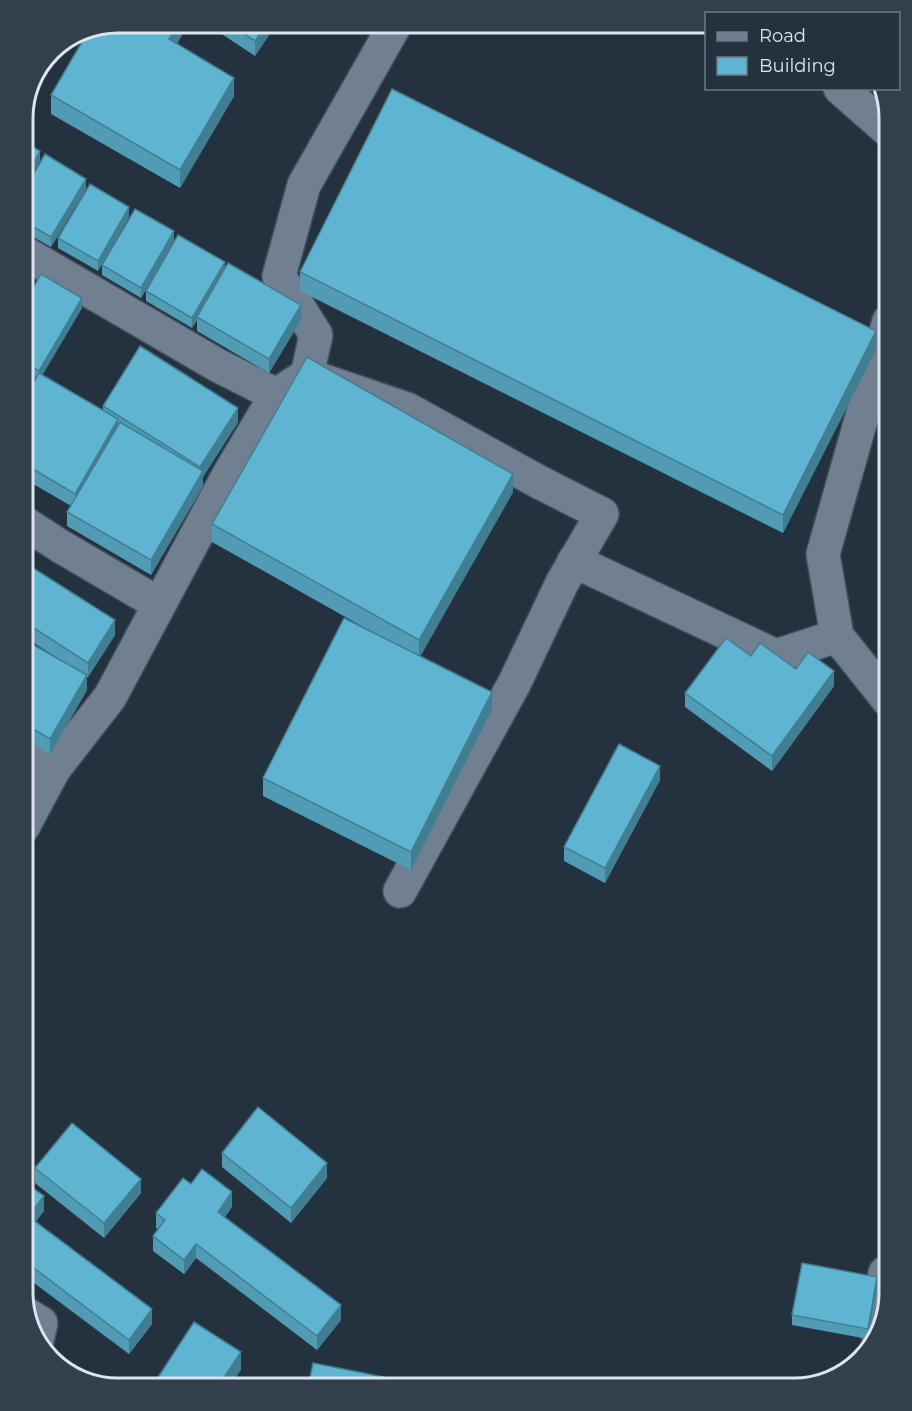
<svg xmlns="http://www.w3.org/2000/svg" width="912" height="1411" font-family="Montserrat,sans-serif">
<style>
.lines{fill:none;stroke-linecap:round;stroke-linejoin:round}
.minor-casing{stroke:#424e5a;stroke-width:36}
.minor{stroke:#718091;stroke-width:33}
.wall{fill:#519bb4}
.shaded-wall{fill:#427e92}
.building{fill:#5eb4d1;stroke:#427e92;stroke-width:1.5}
.rim{fill:none;stroke:#dce5ee;stroke-width:3}
</style>
<rect width="100%" height="100%" fill="#24313f"/>
<g class="lines">
<defs>
<g id="minor">
<path d="M840,88L889,131"/>
<path d="M307,375L316,335L279,276L304,185L396,23"/>
<path d="M276,395L307,375L407,409L539,482L602,514L562,583L514,684L400,891"/>
<path d="M23,522L60,546L159,604"/>
<path d="M574,561L776,656L837,636"/>
<path d="M889,701L837,636L823,554L889,321"/>
<path d="M23,758L54,769L110,697L228,476L276,395L217,365L23,252"/>
<path d="M23,827L54,769"/>
<path d="M28,1315L41,1323L37,1341"/>
<path d="M878,1334L885,1273"/>
</g>
</defs>
<use href="#minor" class="minor-casing"/>
<use href="#minor" class="minor"/>
</g>
<g class="wall">
<path d="M184,23V31L177,44L234,96L180,188L51,114V95Z"/>
<path d="M205,23H277L255,56Z"/>
<path d="M86,189L51,247L23,231V192Z"/>
<path d="M129,217L98,271L58,248V238Z"/>
<path d="M174,242L141,298L102,275V265Z"/>
<path d="M225,269L301,320L269,373L197,331V320L192,328L146,301V291Z"/>
<path d="M300,272L876,350L783,533L300,291Z"/>
<path d="M23,306L82,308L42,375L103,410V406L238,422L203,477V486L151,575L67,526V512L71,506L23,478Z"/>
<path d="M513,492L420,656L492,710L411,870L263,796V778L365,628L212,542V524Z"/>
<path d="M23,577L115,635L88,677H87V690L50,754L23,738V639L71,667L23,636Z"/>
<path d="M751,656L796,669L834,686L772,771L685,707V693Z"/>
<path d="M660,780L605,883L564,861V847Z"/>
<path d="M222,1153L327,1178L291,1223L222,1167Z"/>
<path d="M35,1168L141,1193L104,1238L35,1183Z"/>
<path d="M23,1181L44,1211L36,1221L152,1324L129,1354L22,1274Z"/>
<path d="M191,1184L232,1207L225,1217L341,1320L317,1350L196,1258L184,1274L153,1251V1236L159,1230L156,1228V1213Z"/>
<path d="M877,1288L868,1339L792,1325V1315Z"/>
</g>
<g class="shaded-wall">
<path d="M179,23H184V31L169,57V39Z"/>
<path d="M267,23H277L255,56V41Z"/>
<path d="M234,78V96L180,188V170Z"/>
<path d="M40,151V161L23,191V181Z"/>
<path d="M86,179V189L51,247V237Z"/>
<path d="M129,207V217L98,271V261Z"/>
<path d="M174,231V242L141,298V288Z"/>
<path d="M225,262V272L197,317V320L192,328V318Z"/>
<path d="M82,298V308L39,381V371Z"/>
<path d="M301,305V320L269,373V359Z"/>
<path d="M876,331V350L783,533V515Z"/>
<path d="M238,408V422L203,477V486L151,575V560L200,476V467Z"/>
<path d="M118,419V434L75,508V494Z"/>
<path d="M513,474V492L419,659V640Z"/>
<path d="M115,620V635L88,677V663Z"/>
<path d="M834,671V686L772,771V756Z"/>
<path d="M87,675V690L50,754V739Z"/>
<path d="M492,692V710L411,870V852Z"/>
<path d="M660,766V780L605,883V868Z"/>
<path d="M327,1163V1178L291,1223V1208Z"/>
<path d="M141,1179V1193L104,1238V1223Z"/>
<path d="M232,1192V1207L218,1226V1212Z"/>
<path d="M44,1196V1211L28,1230V1216Z"/>
<path d="M196,1244V1258L184,1274V1260Z"/>
<path d="M877,1277V1288L868,1339V1329Z"/>
<path d="M341,1305V1320L317,1350V1336Z"/>
<path d="M152,1309V1324L129,1354V1340Z"/>
<path d="M241,1352V1370L229,1388H217Z"/>
</g>
<g class="building">
<path d="M118,22L179,23L169,39L234,78L180,170L51,95L86,35Z"/>
<path d="M227,23H267L255,41Z"/>
<path d="M392,89L876,331L783,515L300,272Z"/>
<path d="M23,141L40,151L23,181Z"/>
<path d="M45,154L86,179L51,237L23,221V192Z"/>
<path d="M90,184L129,207L98,261L58,238Z"/>
<path d="M135,209L174,231L141,288L102,265Z"/>
<path d="M178,235L225,262L192,318L146,291Z"/>
<path d="M228,263L301,305L269,359L197,317Z"/>
<path d="M41,274L82,298L39,371L23,362V306Z"/>
<path d="M140,346L238,408L200,467L103,406Z"/>
<path d="M307,357L513,474L419,640L212,524Z"/>
<path d="M23,369L36,377L23,399Z"/>
<path d="M39,373L118,419L75,494L23,463V400Z"/>
<path d="M120,422L203,471L151,560L67,512Z"/>
<path d="M30,566L115,620L88,663L23,621V577Z"/>
<path d="M344,618L492,692L411,852L263,778Z"/>
<path d="M726,638L751,656L760,643L796,669L808,652L834,671L772,756L685,693Z"/>
<path d="M23,639L87,675L50,739L23,723Z"/>
<path d="M619,744L660,766L605,868L564,847Z"/>
<path d="M258,1107L327,1163L291,1208L222,1153Z"/>
<path d="M72,1123L141,1179L104,1223L35,1168Z"/>
<path d="M202,1169L232,1192L218,1212L341,1305L317,1336L196,1244L184,1260L153,1236L165,1220L156,1213L183,1178L191,1184Z"/>
<path d="M23,1181L44,1196L28,1216L152,1309L129,1340L22,1259Z"/>
<path d="M802,1263L877,1277L868,1329L792,1315Z"/>
<path d="M194,1322L241,1352L217,1388H151Z"/>
<path d="M313,1363L384,1377L381,1388H308Z"/>
</g>
<path d="M0 0H912V1411H0ZM118 33H794A85 85 0 0 1 879 118V1293A85 85 0 0 1 794 1378H118A85 85 0 0 1 33 1293V118A85 85 0 0 1 118 33Z" fill="#333f4d" fill-rule="evenodd"/>
<path class="rim" d="M118 33H794A85 85 0 0 1 879 118V1293A85 85 0 0 1 794 1378H118A85 85 0 0 1 33 1293V118A85 85 0 0 1 118 33Z"/>
<rect x="705" y="12" width="195" height="78" fill="#24313f" stroke="#6e7985" stroke-width="1.5"/>
<rect x="717" y="32" width="30" height="9" fill="#718091" stroke="#6e7985" stroke-width="1.5"/>
<text x="759" y="42" font-size="18" fill="#dce5ee">Road</text>
<rect x="717" y="57" width="30" height="18" fill="#5eb4d1" stroke="#6e7985" stroke-width="1.5"/>
<text x="759" y="72" font-size="18" fill="#dce5ee">Building</text>
</svg>
